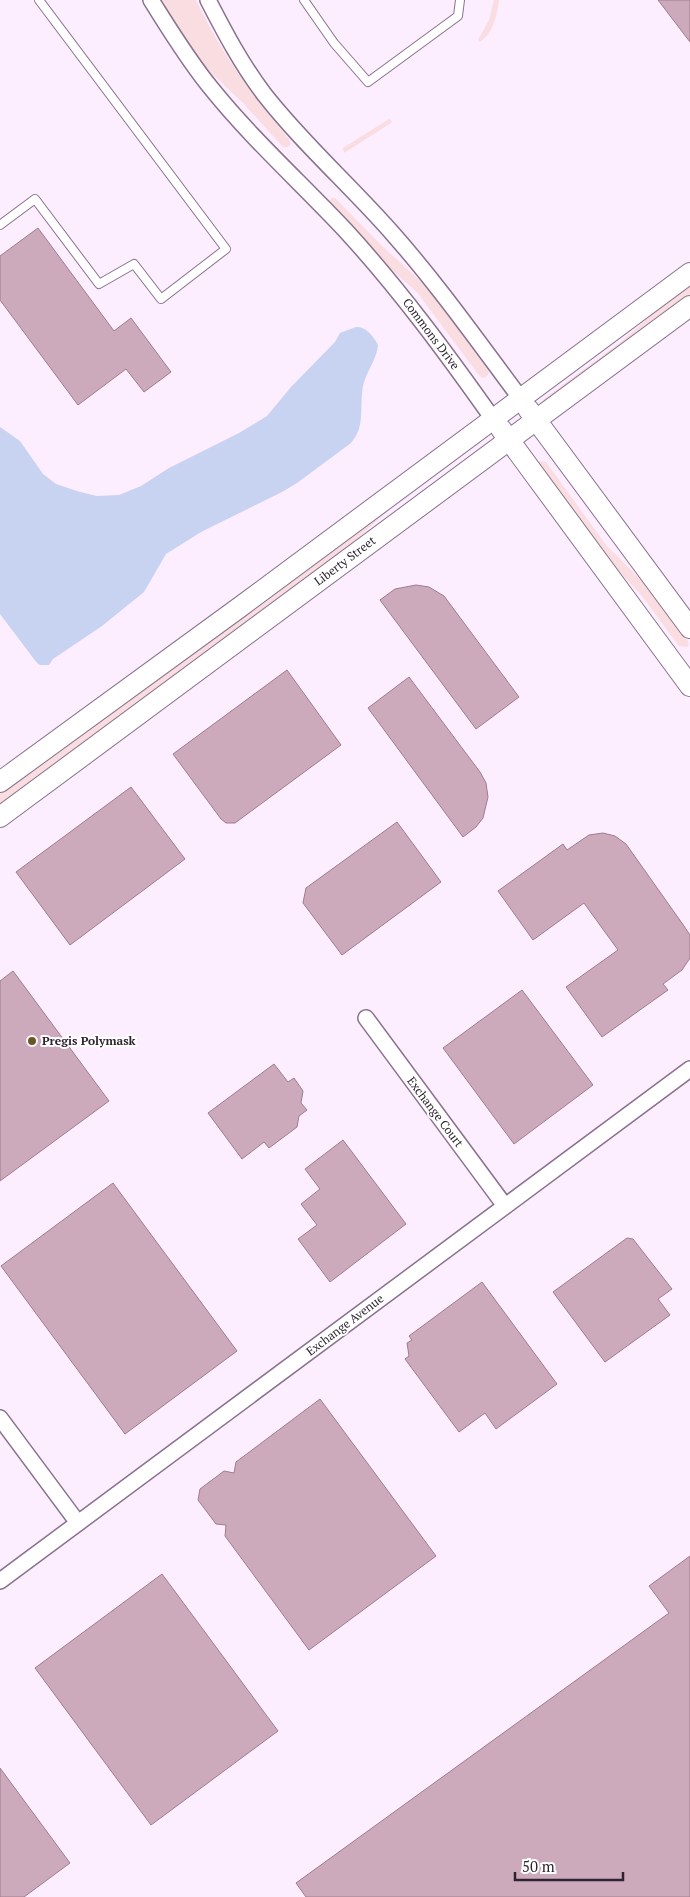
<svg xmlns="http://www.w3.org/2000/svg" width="690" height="1897" font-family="'PT Serif',serif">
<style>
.green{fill:#f9dde0}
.water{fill:#c8d2f1}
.building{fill:#cda9bc;stroke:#9f7d8f}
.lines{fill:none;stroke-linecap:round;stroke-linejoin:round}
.lane-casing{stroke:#89728d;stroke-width:10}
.street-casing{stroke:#89728d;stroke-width:18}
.secondary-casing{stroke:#89728d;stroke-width:22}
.lane{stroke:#fff;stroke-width:8}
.street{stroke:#fff;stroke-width:15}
.secondary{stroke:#fff;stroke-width:20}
.poi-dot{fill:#6c5626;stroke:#fff;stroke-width:2}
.labels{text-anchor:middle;stroke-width:4;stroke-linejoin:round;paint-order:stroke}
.street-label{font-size:12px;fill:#2e2430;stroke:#fff}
.poi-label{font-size:12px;font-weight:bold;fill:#2e2430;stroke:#fff;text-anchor:start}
</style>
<rect width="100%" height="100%" fill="#fcedff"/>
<g class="green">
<path d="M160,0H196C220,51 252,96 289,139L291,144L288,147H283L244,104L199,61Z"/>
<path d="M494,0H499C497,16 493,33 480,42L478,40L489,20Z"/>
<path d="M389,119L392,121L391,123L344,153L343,148Z"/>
<path d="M332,198H335L381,245L428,288L488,370L489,373L486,377L482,378L478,374L417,292L387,266L330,204L329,201Z"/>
<path d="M690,281V296L546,403L543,402L544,399L622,341Z"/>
<path d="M475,441L477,444L394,505L335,559L0,807V792Z"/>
<path d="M540,461L546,462L606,545L648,587L688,641L689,644L687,647L679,646L642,596L598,549L537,464Z"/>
</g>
<path class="water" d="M356,327C366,326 374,337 378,345C377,359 366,372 363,386C359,407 366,426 351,443L297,483L282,492L201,532L166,554L144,592L102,626L53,659L49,665H40L37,663L0,614V427L20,441L43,474L56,484L80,492L97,496L119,495L141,486L169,468L239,433L267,416L291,387L335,342L340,333Z"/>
<g class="building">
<path d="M658,0H690V42Z"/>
<path d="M38,228L114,331L131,318L171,372L144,392L126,369L78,405L0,300V256Z"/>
<path d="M416,585L429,587L444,596L519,697L476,729L380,600L395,589Z"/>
<path d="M287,670L341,745L235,823H226L221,819L173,754Z"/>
<path d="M409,677L480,772L486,783L488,797L483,818L476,827L463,837L368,708Z"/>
<path d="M131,787L185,859L70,945L16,872Z"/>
<path d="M397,822L441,882L342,955L303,903L306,888Z"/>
<path d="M603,833L615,836L626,844L684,926L690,935V958L682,970L663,984L668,990L602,1037L566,987L618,950L584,903L533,940L498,891L563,844L567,850L589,835Z"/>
<path d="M13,971L109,1101L0,1181V981Z"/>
<path d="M522,990L593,1085L514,1144L443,1048Z"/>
<path d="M274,1064L288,1082L294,1078L303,1091L301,1103L307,1110L299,1116L297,1127L269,1148L264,1142L242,1159L208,1113Z"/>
<path d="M343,1140L406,1224L330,1282L298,1239L317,1225L301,1204L320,1189L305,1169Z"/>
<path d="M113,1183L237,1351L125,1434L1,1266Z"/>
<path d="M627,1238L633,1239L672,1289L658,1299L670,1315L605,1362L553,1292Z"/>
<path d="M482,1282L557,1384L496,1429L485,1413L459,1432L405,1359L409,1356L407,1343L412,1340L409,1336Z"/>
<path d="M320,1399L436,1556L309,1650L225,1536L226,1525L216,1524L198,1500L200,1489L224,1471L234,1473L236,1462Z"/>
<path d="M690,1556V1897H306L296,1883L669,1613L649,1586Z"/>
<path d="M162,1574L278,1731L151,1825L35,1668Z"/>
<path d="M0,1768L70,1863L24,1897H0Z"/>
</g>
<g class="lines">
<defs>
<g id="lane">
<path d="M304,0L334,43L368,82L458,16L460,0"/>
<path d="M0,225L35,199L99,284L134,264L161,299L226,249L39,0"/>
</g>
<g id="street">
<path d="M151,0C170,30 188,60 211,88C252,139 301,183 346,231C400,290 447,354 493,419"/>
<path d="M208,0C225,33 242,65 264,94C303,144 351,186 393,234C439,286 479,343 521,399"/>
<path d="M366,1018L505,1206"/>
<path d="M0,1418L78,1523"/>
<path d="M0,1581L690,1069"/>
</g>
<g id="secondary">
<path d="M528,409L690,628"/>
<path d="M501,429L690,686"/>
<path d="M0,782L240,607L690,273"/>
<path d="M0,817L690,306"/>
</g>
</defs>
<use href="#lane" class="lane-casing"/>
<use href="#street" class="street-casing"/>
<use href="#secondary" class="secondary-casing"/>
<use href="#lane" class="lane"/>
<use href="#street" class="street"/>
<use href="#secondary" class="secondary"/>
</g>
<circle class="poi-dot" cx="32" cy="1041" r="5"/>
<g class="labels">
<g class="street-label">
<text transform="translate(431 334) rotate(53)" y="4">Commons Drive</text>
<text transform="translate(345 561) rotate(-37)" y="4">Liberty Street</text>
<text transform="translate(435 1112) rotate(53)" y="4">Exchange Court</text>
<text transform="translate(345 1325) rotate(-37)" y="4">Exchange Avenue</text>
</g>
<g class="poi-label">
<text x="42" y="1045">Pregis Polymask</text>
</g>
</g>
<path d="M515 1872v8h108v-8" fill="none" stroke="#2e2430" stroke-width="2.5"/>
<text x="522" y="1872" font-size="15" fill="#2e2430" stroke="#ffffff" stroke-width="4" paint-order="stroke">50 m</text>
</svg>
